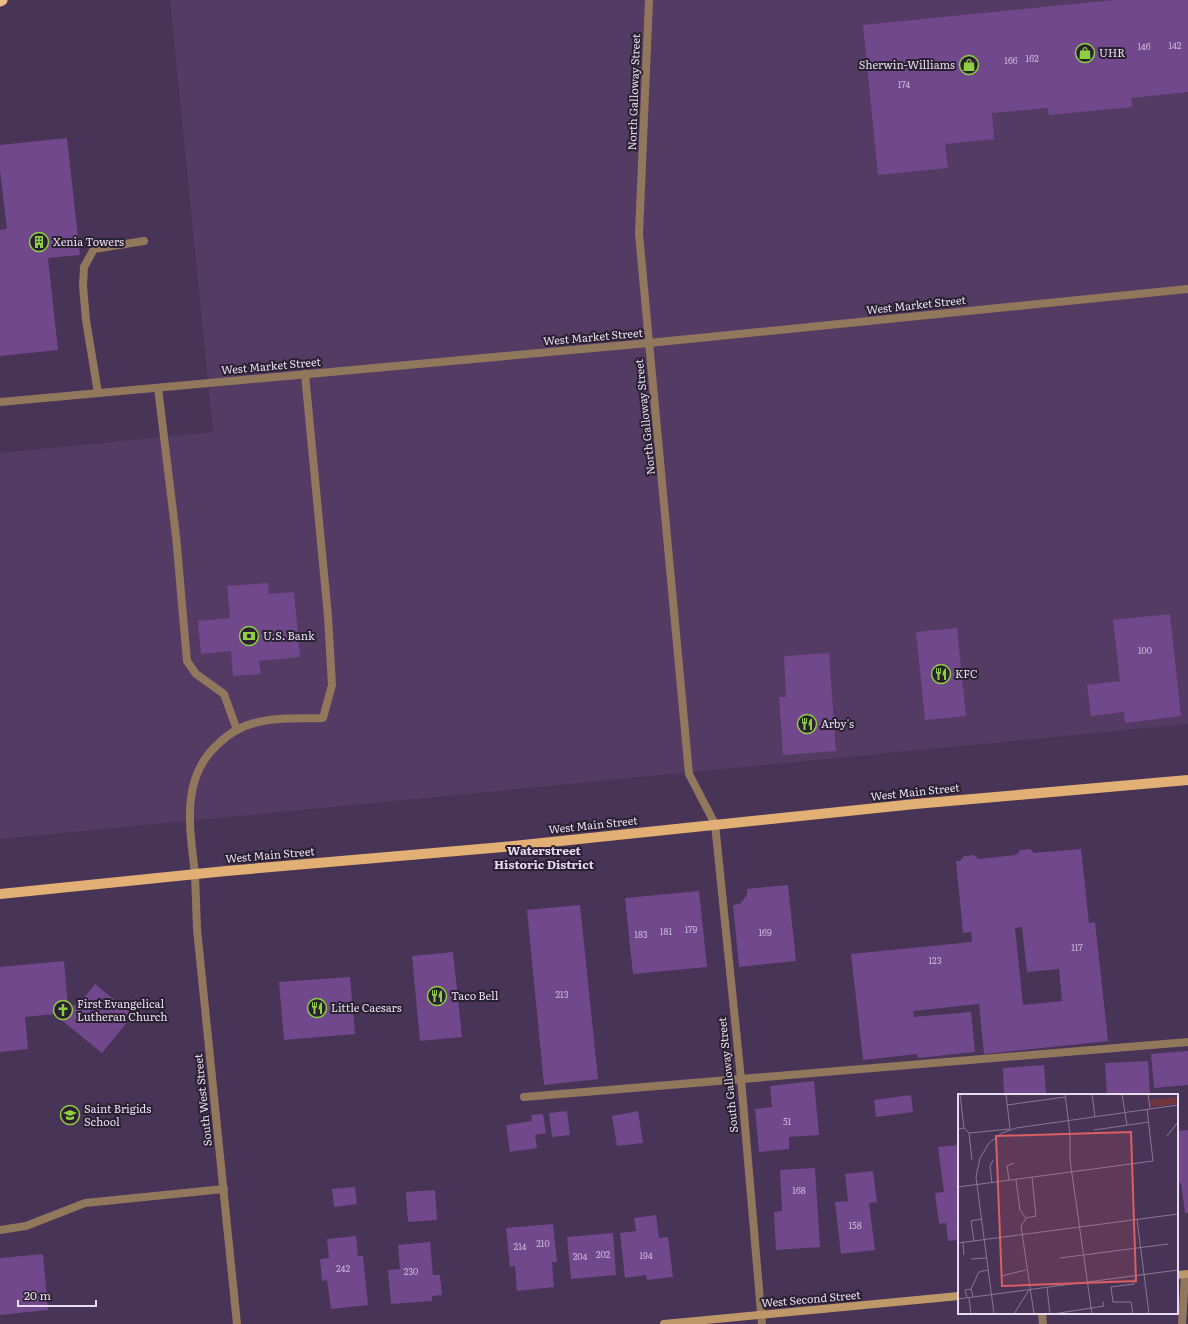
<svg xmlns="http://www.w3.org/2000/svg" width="1188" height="1324" font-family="Literata,serif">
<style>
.built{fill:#543b64}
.building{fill:#70488b;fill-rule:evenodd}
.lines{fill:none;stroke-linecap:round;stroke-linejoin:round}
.service{stroke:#91785c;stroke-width:8}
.minor{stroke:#91785c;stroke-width:8}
.tertiary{stroke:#91785c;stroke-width:8}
.secondary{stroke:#bf986a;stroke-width:8}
.primary{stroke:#e2b074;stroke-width:10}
.trunk{stroke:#eebc82;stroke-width:11}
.labels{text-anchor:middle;stroke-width:4;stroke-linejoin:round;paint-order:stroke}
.number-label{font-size:9px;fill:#cab7d8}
.poi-label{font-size:11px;fill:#e8dcf1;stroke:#292030;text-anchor:start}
.street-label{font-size:11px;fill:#e8dcf1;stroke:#292030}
.neighbourhood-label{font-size:12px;font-weight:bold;fill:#ead7f9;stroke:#292030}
.inset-road{fill:none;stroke:#887794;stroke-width:1}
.view{fill:#db5e64;fill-opacity:0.15;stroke:#db5e64;stroke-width:2}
.inset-edge{fill:none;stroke:#e8dcf1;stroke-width:2}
</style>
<rect width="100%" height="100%" fill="#483456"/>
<path class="built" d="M170,0H1188V724L0,839V453L213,432Z"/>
<g class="building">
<path d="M1115,0H1188V92L1131,98L1132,107L1049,115L1048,108L992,113L994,139L945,144L948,168L878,175L863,25Z"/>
<path d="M67,138L80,255L48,258L58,350L0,356V230L7,229L0,170V145Z"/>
<path d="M268,583L269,594L294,592L300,657L259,661L261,674L233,676L231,651L201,654L198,621L230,618L227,586Z"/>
<path d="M1170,614L1181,716L1125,723L1124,712L1091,716L1087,685L1120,681L1113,620Z"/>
<path d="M957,628L966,716L925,720L916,632Z"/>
<path d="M829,653L836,751L783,755L779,697H786L784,656Z"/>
<path d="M1030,849L1034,853L1081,849L1089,923L1095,922L1108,1041L984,1054L979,1004L913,1011L914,1017L971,1012L975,1052L918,1058L917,1054L863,1060L851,954L972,942L971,932L963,933L956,861H960L964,856L973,855L979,859L1016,855L1020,850ZM1022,927L1027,972L1059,969L1062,1001L1023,1005L1015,928Z"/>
<path d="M788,885L796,961L739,967L733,905L740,904L747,895V889Z"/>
<path d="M699,891L707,967L633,974L625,898Z"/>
<path d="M580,905L598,1079L544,1085L527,910Z"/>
<path d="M453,952L462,1037L420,1041L412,956Z"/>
<path d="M64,961L68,1006L78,1005L95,984L133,1015L102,1053L54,1014L25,1017L28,1049L0,1052V967Z"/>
<path d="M350,977L355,1034L284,1040L279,982Z"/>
<path d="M1188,1051V1085L1154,1088L1151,1054Z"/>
<path d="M1148,1061L1150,1095H1107L1105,1063Z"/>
<path d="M1044,1065L1046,1094L1004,1095L1003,1068Z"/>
<path d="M814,1081L819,1135L789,1137V1149L759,1152L755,1109L772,1107L770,1086Z"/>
<path d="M911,1095L913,1112L876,1117L874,1100Z"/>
<path d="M567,1111L570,1135L552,1137L549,1113Z"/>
<path d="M638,1111L643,1143L617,1146L612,1116Z"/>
<path d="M543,1114L546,1133L535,1135L537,1148L510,1152L506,1125L532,1121L531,1115Z"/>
<path d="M1188,1130V1213H1185L1181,1183L1177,1184V1131Z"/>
<path d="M959,1145V1240L948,1241L946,1223L939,1224L935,1193L944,1192L938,1147Z"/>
<path d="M815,1168L820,1247L776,1250L774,1212L782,1211L780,1170Z"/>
<path d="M873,1171L877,1202L869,1203L875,1250L841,1254L835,1202L848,1201L845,1174Z"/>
<path d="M355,1187L357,1204L334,1207L332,1189Z"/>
<path d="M435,1190L437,1220L408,1222L406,1192Z"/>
<path d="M656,1215L659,1238L668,1237L673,1277L647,1280L646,1275L625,1278L620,1233L636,1231L634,1218Z"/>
<path d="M553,1224L557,1262H552L554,1287L517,1291L515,1266L510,1267L506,1228Z"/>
<path d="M613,1233L616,1275L571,1279L567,1237Z"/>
<path d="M356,1236L358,1256H363L368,1305L331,1309L327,1280L322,1281L320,1259L329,1258L327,1239Z"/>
<path d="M430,1242L433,1275H440L442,1295L432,1296V1301L391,1304L388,1270L400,1269L398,1245Z"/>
<path d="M43,1254L48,1310L0,1315V1258Z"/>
</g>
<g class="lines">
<g class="service">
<path d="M158,388L176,536L187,661L196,674L224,694L237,730"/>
<path d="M98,393L86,320L83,286L84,267L94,249L144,241"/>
<path d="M195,874C190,829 180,779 217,745C228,734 243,725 259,722C279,717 302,719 323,718L332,685L328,616L305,374"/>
<path d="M524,1097L1188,1042"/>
<path d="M0,1230L26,1226L85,1203L224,1189"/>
<path d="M1042,1313L1043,1324"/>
<path d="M1182,1324L1185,1275"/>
</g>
<g class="minor">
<path d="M649,0L639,234L689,774L715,824L741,1079L762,1324"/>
<path d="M0,402L649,343L1188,289"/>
</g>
<path class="tertiary" d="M195,874L197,929L237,1324"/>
<g class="secondary">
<path d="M1177,1275L1188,1274"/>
<path d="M664,1324L959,1296"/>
</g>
<path class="primary" d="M0,894L226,871L503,847L915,804L1188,780"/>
<path class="trunk" d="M0,1L2,0"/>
</g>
<defs>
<symbol id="shop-ring" viewBox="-11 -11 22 22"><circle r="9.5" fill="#292030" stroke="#8fcd42" stroke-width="1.5"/><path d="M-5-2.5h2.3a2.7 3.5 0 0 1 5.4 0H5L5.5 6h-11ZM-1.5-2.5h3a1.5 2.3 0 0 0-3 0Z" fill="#8fcd42"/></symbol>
<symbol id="building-ring" viewBox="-11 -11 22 22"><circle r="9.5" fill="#292030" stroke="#8fcd42" stroke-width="1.5"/><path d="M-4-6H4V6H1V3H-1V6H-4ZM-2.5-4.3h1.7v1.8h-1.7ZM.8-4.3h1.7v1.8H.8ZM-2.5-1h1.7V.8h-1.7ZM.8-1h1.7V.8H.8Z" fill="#8fcd42"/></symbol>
<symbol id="bank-ring" viewBox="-11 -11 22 22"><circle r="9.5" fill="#292030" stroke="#8fcd42" stroke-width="1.5"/><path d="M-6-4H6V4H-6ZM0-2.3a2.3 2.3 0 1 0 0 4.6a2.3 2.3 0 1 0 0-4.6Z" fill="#8fcd42"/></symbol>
<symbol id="restaurant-ring" viewBox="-11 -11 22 22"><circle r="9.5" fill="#292030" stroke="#8fcd42" stroke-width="1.5"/><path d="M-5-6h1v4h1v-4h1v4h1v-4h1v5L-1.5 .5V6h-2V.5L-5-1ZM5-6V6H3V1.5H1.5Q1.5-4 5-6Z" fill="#8fcd42"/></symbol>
<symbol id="church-ring" viewBox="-11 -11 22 22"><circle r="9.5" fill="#292030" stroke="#8fcd42" stroke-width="1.5"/><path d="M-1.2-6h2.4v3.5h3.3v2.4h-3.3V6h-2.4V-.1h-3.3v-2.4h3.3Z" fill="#8fcd42"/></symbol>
<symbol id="school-ring" viewBox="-11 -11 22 22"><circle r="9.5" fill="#292030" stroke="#8fcd42" stroke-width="1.5"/><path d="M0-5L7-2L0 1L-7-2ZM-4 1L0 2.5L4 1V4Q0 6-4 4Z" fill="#8fcd42"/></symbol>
</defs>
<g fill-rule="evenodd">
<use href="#shop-ring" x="1074" y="42" width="22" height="22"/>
<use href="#shop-ring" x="958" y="54" width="22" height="22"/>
<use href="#building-ring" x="28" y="231" width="22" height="22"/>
<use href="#bank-ring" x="238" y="625" width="22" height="22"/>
<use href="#restaurant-ring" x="930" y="663" width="22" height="22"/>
<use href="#restaurant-ring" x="796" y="713" width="22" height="22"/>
<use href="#restaurant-ring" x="426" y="985" width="22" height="22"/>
<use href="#restaurant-ring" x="306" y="997" width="22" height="22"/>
<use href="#church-ring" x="52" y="999" width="22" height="22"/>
<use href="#school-ring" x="59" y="1104" width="22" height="22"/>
</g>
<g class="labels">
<g class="number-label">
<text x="1175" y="49">142</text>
<text x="1144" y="50">146</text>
<text x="1032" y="62">162</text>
<text x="1011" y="64">166</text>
<text x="904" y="88">174</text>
<text x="1145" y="654">100</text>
<text x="691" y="933">179</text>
<text x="666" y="935">181</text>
<text x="765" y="936">169</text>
<text x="641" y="938">183</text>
<text x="1077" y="951">117</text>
<text x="935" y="964">123</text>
<text x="562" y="998">213</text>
<text x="787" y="1125">51</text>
<text x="799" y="1194">168</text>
<text x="855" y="1229">158</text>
<text x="543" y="1247">210</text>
<text x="520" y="1250">214</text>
<text x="603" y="1258">202</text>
<text x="646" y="1259">194</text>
<text x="580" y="1260">204</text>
<text x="343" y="1272">242</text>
<text x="411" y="1275">230</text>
</g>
<g class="poi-label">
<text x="1099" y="57">UHR</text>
<text x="955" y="69" text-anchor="end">Sherwin-Williams</text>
<text x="53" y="246">Xenia Towers</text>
<text x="263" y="640">U.S. Bank</text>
<text x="955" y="678">KFC</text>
<text x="821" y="728">Arby's</text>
<text x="451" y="1000">Taco Bell</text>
<text x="77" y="1008">First Evangelical<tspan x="77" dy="13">Lutheran Church</tspan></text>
<text x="331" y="1012">Little Caesars</text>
<text x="84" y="1113">Saint Brigids<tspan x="84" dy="13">School</tspan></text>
</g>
<g class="street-label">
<text transform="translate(634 92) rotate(-88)" y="4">North Galloway Street</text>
<text transform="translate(916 305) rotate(-6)" y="4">West Market Street</text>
<text transform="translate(593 337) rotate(-5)" y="4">West Market Street</text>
<text transform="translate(271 366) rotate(-5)" y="4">West Market Street</text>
<text transform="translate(645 417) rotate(-96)" y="4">North Galloway Street</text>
<text transform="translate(915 792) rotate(-6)" y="4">West Main Street</text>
<text transform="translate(593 825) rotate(-6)" y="4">West Main Street</text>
<text transform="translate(270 855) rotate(-5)" y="4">West Main Street</text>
<text transform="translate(728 1075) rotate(-96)" y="4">South Galloway Street</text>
<text transform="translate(203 1100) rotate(-96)" y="4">South West Street</text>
<text transform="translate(811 1299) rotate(-5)" y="4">West Second Street</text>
</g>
<g class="neighbourhood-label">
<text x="544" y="855">Waterstreet<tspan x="544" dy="14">Historic District</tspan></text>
</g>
</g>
<g transform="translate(958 1094)">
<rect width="220" height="220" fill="#483456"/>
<path d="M218,3L219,10L192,13L191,6Z" fill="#71353f"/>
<path class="inset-road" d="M2,0L6,34M107,0L112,40V66L134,220M134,0L137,23M164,0L169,31M190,0L192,15M49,11L107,3M0,35L6,34L11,39M136,36L191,28M11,39L52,35L48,0M11,39L14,66M209,42L220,28M74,83L78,122L68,124L63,132L76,220M51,86L49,72L56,69M58,86L62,116L68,124M34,89L32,72L35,66M0,93L195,67L189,15M179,125L191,220M16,147L13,127L23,125M0,149L220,120M5,149L6,161M102,164L210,150M13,165L29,164M43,182L68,176M89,194L92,220M13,195L21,178L30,176M9,204L7,196L13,195L15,203M11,204L13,220M0,205L220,176M36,220L18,83L22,64L31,49L44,39L58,34L220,11M56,220L71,196M95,220L146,212L145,208M175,220L173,208H155L153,193L176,190L178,182"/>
<path class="view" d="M173,38L178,187L44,192L38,42Z"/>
<rect width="220" height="220" class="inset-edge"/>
</g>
<path d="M18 1300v6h78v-6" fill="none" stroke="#e8dcf1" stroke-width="2"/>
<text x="24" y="1300" font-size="12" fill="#e8dcf1" stroke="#292030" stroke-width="3" paint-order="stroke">20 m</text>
</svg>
